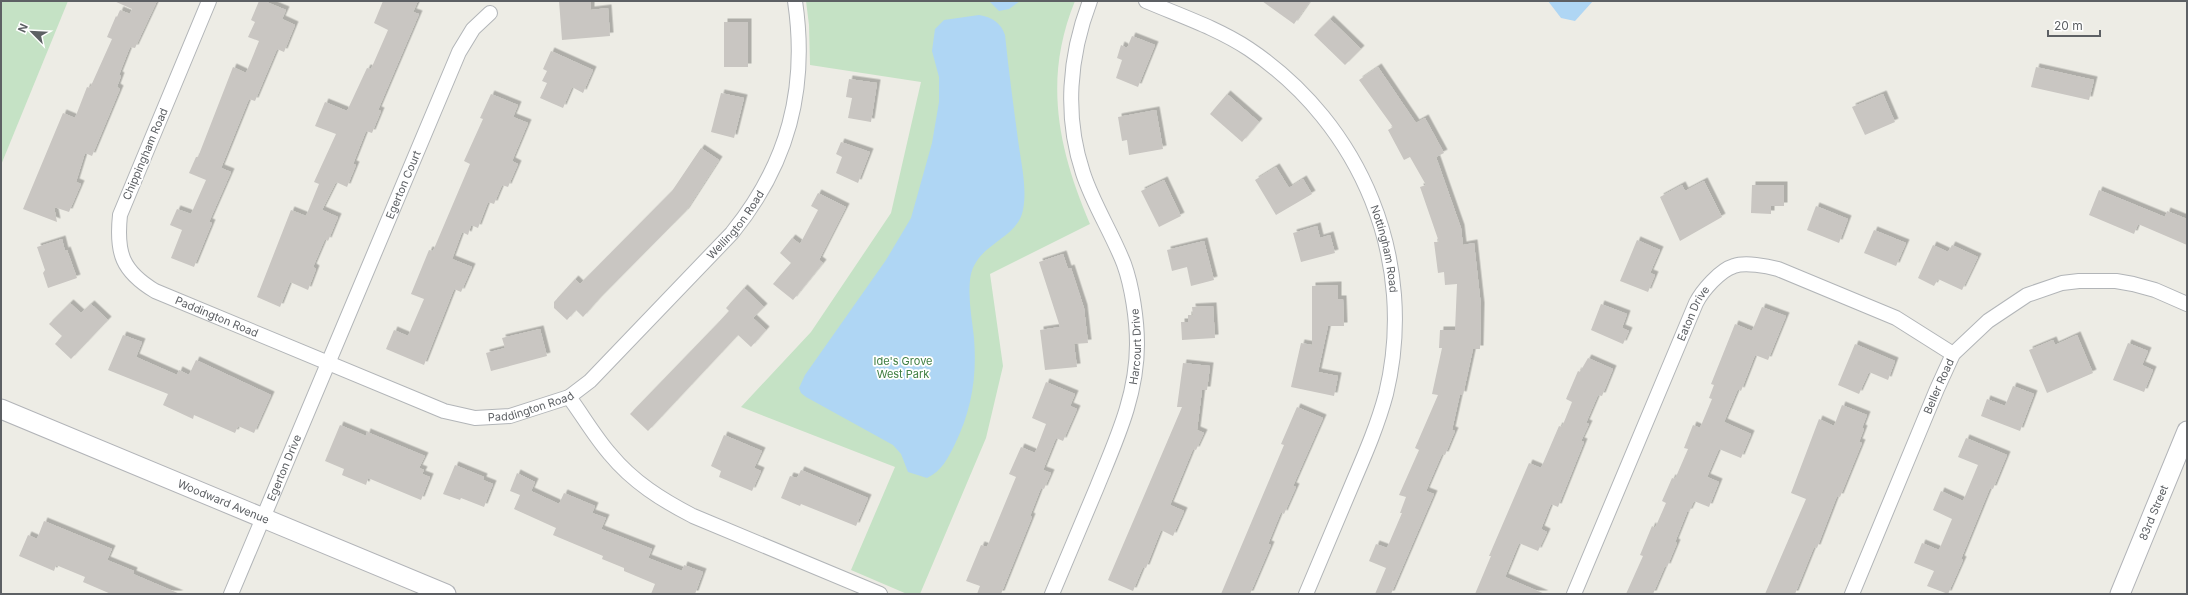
<svg xmlns="http://www.w3.org/2000/svg" width="2188" height="595" font-family="Inter,sans-serif">
<style>
.green{fill:#c5e2c5}
.water{fill:#afd6f4}
.building{fill:#c9c6c2;filter:url(#shadow)}
.lines{fill:none;stroke-linecap:round;stroke-linejoin:round}
.minor-casing{stroke:#b2b5b8;stroke-width:16}
.secondary-casing{stroke:#b2b4b8;stroke-width:21}
.minor{stroke:#fff;stroke-width:14}
.secondary{stroke:#fff;stroke-width:19}
.labels{text-anchor:middle;stroke-width:3.5;stroke-linejoin:round;paint-order:stroke}
.street-label{font-size:11px;fill:#5d6064;stroke:#fff}
.park-label{font-size:11px;fill:#407f43;stroke:#fff}
</style>
<defs>
<filter id="shadow"><feDropShadow dx="3.5" dy="-3.5" stdDeviation="0" flood-color="#0004"/></filter>
</defs>
<rect width="100%" height="100%" fill="#edece5"/>
<g class="green">
<path d="M1,1H68L1,165Z"/>
<path d="M806,1H1075C1043,79 1058,149 1090,224L990,274L1003,366L986,438L920,594H907L851,570L895,467L741,407L811,332L891,213L921,82L810,65L809,25Z"/>
</g>
<g class="water">
<path d="M989,1H1020L1009,9L999,11Z"/>
<path d="M1548,1H1593L1575,21L1561,18Z"/>
<path d="M979,15C992,17 1001,23 1005,35C1009,73 1014,110 1019,147C1022,167 1027,190 1023,210C1017,241 974,243 970,280C968,300 972,319 974,338C977,376 972,409 955,444C948,458 942,471 927,478L908,472L901,454L893,445L806,397L801,393L799,388L805,375L886,260L911,218L932,143L939,102V77L932,51L935,29L944,20Z"/>
</g>
<g class="building">
<path d="M114,1H157L135,48L130,47L119,75L121,76L117,87L120,89L92,156L85,153L76,182L81,184L69,212L54,207L57,222L23,209L63,113L75,118L87,87L90,88L112,39L107,37L116,16L117,17L120,10L130,14L132,9Z"/>
<path d="M259,1H264L286,10L282,19L295,25L284,52L277,49L255,101L249,99L221,168L231,172L209,222L212,223L194,267L171,258L182,230L170,225L177,209L191,214L206,180L189,173L196,157H198L233,67L246,73L259,41L248,37L255,22L251,20Z"/>
<path d="M383,1H418L413,12L419,14L378,110L381,111L372,133L366,131L353,164L356,165L347,187L336,182L322,210L338,217L328,241L325,239L313,267L316,269L308,290L290,282L280,307L257,297L291,210L306,216L319,184L314,182L336,134L315,126L325,102L347,111L367,68L371,69L388,30L374,23Z"/>
<path d="M559,1H591V10L608,8L610,36L562,40Z"/>
<path d="M1262,1H1310L1294,24Z"/>
<path d="M1330,19L1361,49L1345,65L1314,35Z"/>
<rect x="724" y="22" width="24" height="45"/>
<path d="M1132,36L1155,45L1138,87L1116,78L1122,60L1117,58L1121,45L1127,48Z"/>
<path d="M551,51L593,70L583,93L572,87L563,108L540,98L547,83L542,81L547,71L543,69Z"/>
<path d="M1378,67L1416,123L1425,118L1444,153L1436,157L1461,228L1463,245L1474,243L1481,306L1480,349H1473L1463,395L1460,394L1452,430L1455,431L1445,455L1442,454L1426,491L1434,494L1391,594H1375L1386,568L1369,561L1376,544L1387,548L1402,513H1400L1406,497L1399,495L1419,450L1415,448L1438,395L1432,394L1442,348H1439L1440,330H1455L1457,284L1445,285L1444,272L1438,273L1434,242H1439L1420,187L1426,185L1410,157L1404,160L1388,130L1393,127L1359,80Z"/>
<path d="M2036,67L2094,80L2089,100L2031,87Z"/>
<path d="M849,79L877,83L871,122L848,118L852,98L846,97Z"/>
<path d="M721,93L744,98L734,138L711,132Z"/>
<path d="M491,94L518,105L513,117L528,123L512,161L518,164L508,187L502,185L494,204L488,202L478,228L471,225L468,235L462,232L452,259L472,267L461,292L454,289L424,365L386,349L394,330L408,336L424,299L411,294L429,250L433,251L470,164L464,161L483,119L480,118Z"/>
<path d="M1227,94L1259,122L1242,142L1210,114Z"/>
<path d="M1883,94L1895,122L1865,135L1852,107Z"/>
<path d="M1156,110L1163,149L1129,155L1127,140L1122,141L1118,117Z"/>
<path d="M841,142L870,152L858,183L836,173L842,157L836,154Z"/>
<path d="M701,148L719,160L686,211L598,300L583,317L576,310L567,320L554,308V302L575,279L580,284L672,191Z"/>
<path d="M1276,167L1289,188L1303,179L1312,194L1276,215L1255,180Z"/>
<path d="M1164,180L1181,216L1159,227L1141,191Z"/>
<path d="M1704,181L1722,217L1680,241L1660,197L1682,185L1685,191Z"/>
<path d="M1752,185H1784V206H1771V214L1751,213Z"/>
<path d="M2099,190L2165,217L2167,211L2187,219V245L2138,224L2134,234L2089,215Z"/>
<path d="M818,193L846,207L819,260L823,263L793,300L773,284L791,263L780,253L792,238L800,244L818,210L811,206Z"/>
<path d="M1816,206L1848,219L1839,243L1807,230Z"/>
<path d="M1317,226L1320,238L1330,235L1335,253L1301,262L1293,233Z"/>
<path d="M1874,230L1906,243L1896,266L1864,253Z"/>
<path d="M62,239L65,251L67,250L77,278L48,288L43,273L45,270L37,247Z"/>
<path d="M1637,240L1660,250L1650,273L1655,275L1648,292L1620,281Z"/>
<path d="M1204,241L1214,280L1191,286L1187,267L1172,271L1167,250Z"/>
<path d="M1933,245L1948,252L1952,245L1978,257L1962,290L1938,279L1934,286L1918,278Z"/>
<path d="M1063,254L1068,269L1071,268L1084,308L1088,343L1074,344L1077,367L1045,370L1040,330L1060,327L1039,262Z"/>
<path d="M1338,285V299H1343L1344,326H1328L1318,372L1338,376L1334,396L1291,387L1301,343L1312,345V286Z"/>
<path d="M744,288L764,307L753,318L766,330L751,347L738,335L648,431L630,414L718,323L729,311L726,308Z"/>
<path d="M70,303L81,313L91,304L108,320L71,359L55,344L62,336L49,324Z"/>
<path d="M1601,304L1627,314L1622,328L1629,331L1623,344L1591,330Z"/>
<path d="M1213,306L1215,338L1182,340L1181,322H1188V315H1193L1192,307Z"/>
<path d="M1762,307L1786,316L1768,360L1755,355L1741,391L1738,389L1724,422L1751,434L1741,458L1719,449L1707,477L1719,482L1709,507L1694,501L1689,512H1687L1675,542L1677,543L1667,567L1665,566L1653,594H1626L1643,556L1640,555L1652,526L1655,528L1666,503L1662,501L1672,478L1675,479L1688,449L1684,448L1693,425L1700,428L1712,399L1709,398L1714,385L1711,384L1735,324L1752,331Z"/>
<path d="M540,329L547,356L491,371L486,353L505,348L502,338Z"/>
<path d="M123,335L142,342L136,357L177,375L179,370L189,375L196,360L271,395L254,433L238,426L235,433L194,415L193,419L163,405L168,394L108,370Z"/>
<path d="M2077,335L2093,373L2047,393L2029,350L2053,340L2055,345Z"/>
<path d="M2128,343L2148,351L2142,365L2153,370L2144,392L2113,380Z"/>
<path d="M1855,344L1895,361L1888,380L1869,372L1859,394L1838,385Z"/>
<path d="M1588,358L1613,369L1602,396L1598,395L1586,423L1589,424L1581,441L1584,442L1558,507L1551,504L1541,529L1547,532L1538,551L1519,543L1505,577L1545,594H1475L1491,556H1489L1529,463L1541,468L1559,426L1562,427L1572,402L1566,399L1578,371L1580,372Z"/>
<path d="M1183,363L1210,366L1207,390H1202L1197,430L1204,433L1196,450L1193,449L1170,505L1184,511L1173,536L1161,530L1146,568L1143,567L1133,591L1108,580L1182,407H1177Z"/>
<path d="M1046,382L1075,394L1070,406L1077,409L1063,441L1056,438L1043,470L1051,473L1044,489L1041,488L1030,516L1032,517L1001,594H977L980,586L966,581L981,545L987,547L1016,477L1009,474L1021,447L1035,453L1046,424L1032,418Z"/>
<path d="M2013,386L2034,394L2020,431L1981,416L1987,399L2005,406Z"/>
<path d="M1842,405L1867,415L1862,428L1864,429L1859,442L1862,443L1840,497L1837,496L1817,548L1814,547L1795,594H1765L1806,499L1791,493L1819,419L1834,426Z"/>
<path d="M1297,407L1323,418L1293,486L1296,487L1284,514L1281,512L1268,544L1271,545L1250,594H1221L1284,445L1281,444Z"/>
<path d="M340,425L366,436L367,432L425,456L419,468L424,470L422,474L430,477L421,500L368,478L366,485L342,475L344,469L325,461Z"/>
<path d="M724,435L762,451L754,468L761,471L752,491L719,477L721,471L711,466Z"/>
<path d="M1966,438L2007,455L1993,489L1990,488L1961,559L1963,560L1948,594L1927,586L1934,571L1914,563L1922,543L1939,550L1952,519L1933,510L1941,491L1963,501L1978,465L1958,457Z"/>
<path d="M455,465L484,477L483,480L493,484L484,507L461,498L460,500L443,494Z"/>
<path d="M801,470L868,498L856,526L801,504L800,506L781,498L790,476L797,478Z"/>
<path d="M517,473L535,482L531,491L559,504L564,493L595,506L592,513L606,518L601,529L652,549L648,558L682,571L684,565L703,572L695,594H651L655,584L624,571V568L602,559L603,556L553,535L556,528L514,509L520,495L510,491Z"/>
<path d="M44,521L112,549L107,560L134,571L133,574L180,594H111L83,582L85,577L56,565L54,571L19,556L28,535L37,539Z"/>
</g>
<g class="lines">
<defs>
<g id="minor">
<path id="s1" d="M209,1L120,215C116,253 122,271 155,291L444,411L475,418L510,416L569,397L590,381L732,233C788,164 808,89 795,1"/>
<path id="s2" d="M1146,1C1181,16 1217,28 1249,49C1362,125 1418,261 1386,394C1378,424 1366,452 1354,480C1338,518 1322,556 1306,594"/>
<path d="M569,397C583,416 595,437 610,454C633,482 662,500 693,516L880,594"/>
<path id="s3" d="M231,594L459,52L473,29L490,13"/>
<path id="s4" d="M1052,594C1067,558 1082,523 1097,487C1116,440 1137,396 1137,344C1137,320 1132,286 1124,264C1112,233 1093,204 1083,173C1064,116 1069,56 1090,1"/>
<path id="s5" d="M1574,594L1696,303C1702,291 1720,270 1734,266C1745,262 1767,266 1778,269L1896,318L1953,354"/>
<path id="s6" d="M1852,594L1937,389L1953,354L1988,321L2027,295L2062,283L2079,281H2116L2133,284L2155,290L2187,304"/>
</g>
<g id="secondary">
<path id="s7" d="M1,409L446,594"/>
<path id="s8" d="M2120,594L2187,431"/>
</g>
</defs>
<use href="#minor" class="minor-casing"/>
<use href="#secondary" class="secondary-casing"/>
<use href="#minor" class="minor"/>
<use href="#secondary" class="secondary"/>
</g>
<g class="labels">
<g class="street-label">
<text transform="translate(145 154) rotate(-67)" y="4">Chippingham Road</text>
<text dy="4" stroke="none"><textPath href="#s3" startOffset="444">Egerton Court</textPath></text>
<text dy="4" stroke="none"><textPath href="#s1" startOffset="1004">Wellington Road</textPath></text>
<text dy="4" stroke="none"><textPath href="#s2" startOffset="362">Nottingham Road</textPath></text>
<text dy="4" stroke="none"><textPath href="#s5" startOffset="305">Eaton Drive</textPath></text>
<text dy="4" stroke="none"><textPath href="#s1" startOffset="389">Paddington Road</textPath></text>
<text dy="4" stroke="none"><textPath href="#s4" startOffset="263">Harcourt Drive</textPath></text>
<text dy="4" stroke="none"><textPath href="#s6" startOffset="225">Beller Road</textPath></text>
<text dy="4" stroke="none"><textPath href="#s1" startOffset="724">Paddington Road</textPath></text>
<text dy="4" stroke="none"><textPath href="#s3" startOffset="137">Egerton Drive</textPath></text>
<text dy="4" stroke="none"><textPath href="#s7" startOffset="241">Woodward Avenue</textPath></text>
<text dy="4" stroke="none"><textPath href="#s8" startOffset="88">83rd Street</textPath></text>
</g>
<g class="park-label">
<text x="903" y="365">Ide's Grove<tspan x="903" dy="13">West Park</tspan></text>
</g>
</g>
<rect width="2188" height="595" fill="none" stroke="#5d6064" stroke-width="4"/>
<g transform="translate(32 32) rotate(294)" stroke="#ffffff" stroke-width="3" paint-order="stroke">
<path d="M0-3L7 15L0 10L-7 15Z" fill="#5d6064"/>
<text y="-6" font-size="11" font-weight="bold" text-anchor="middle" fill="#5d6064">N</text>
</g>
<path d="M2048 30v6h52v-6" fill="none" stroke="#5d6064" stroke-width="2"/>
<text x="2054" y="30" font-size="12" fill="#5d6064" stroke="#ffffff" stroke-width="3" paint-order="stroke">20 m</text>
</svg>
